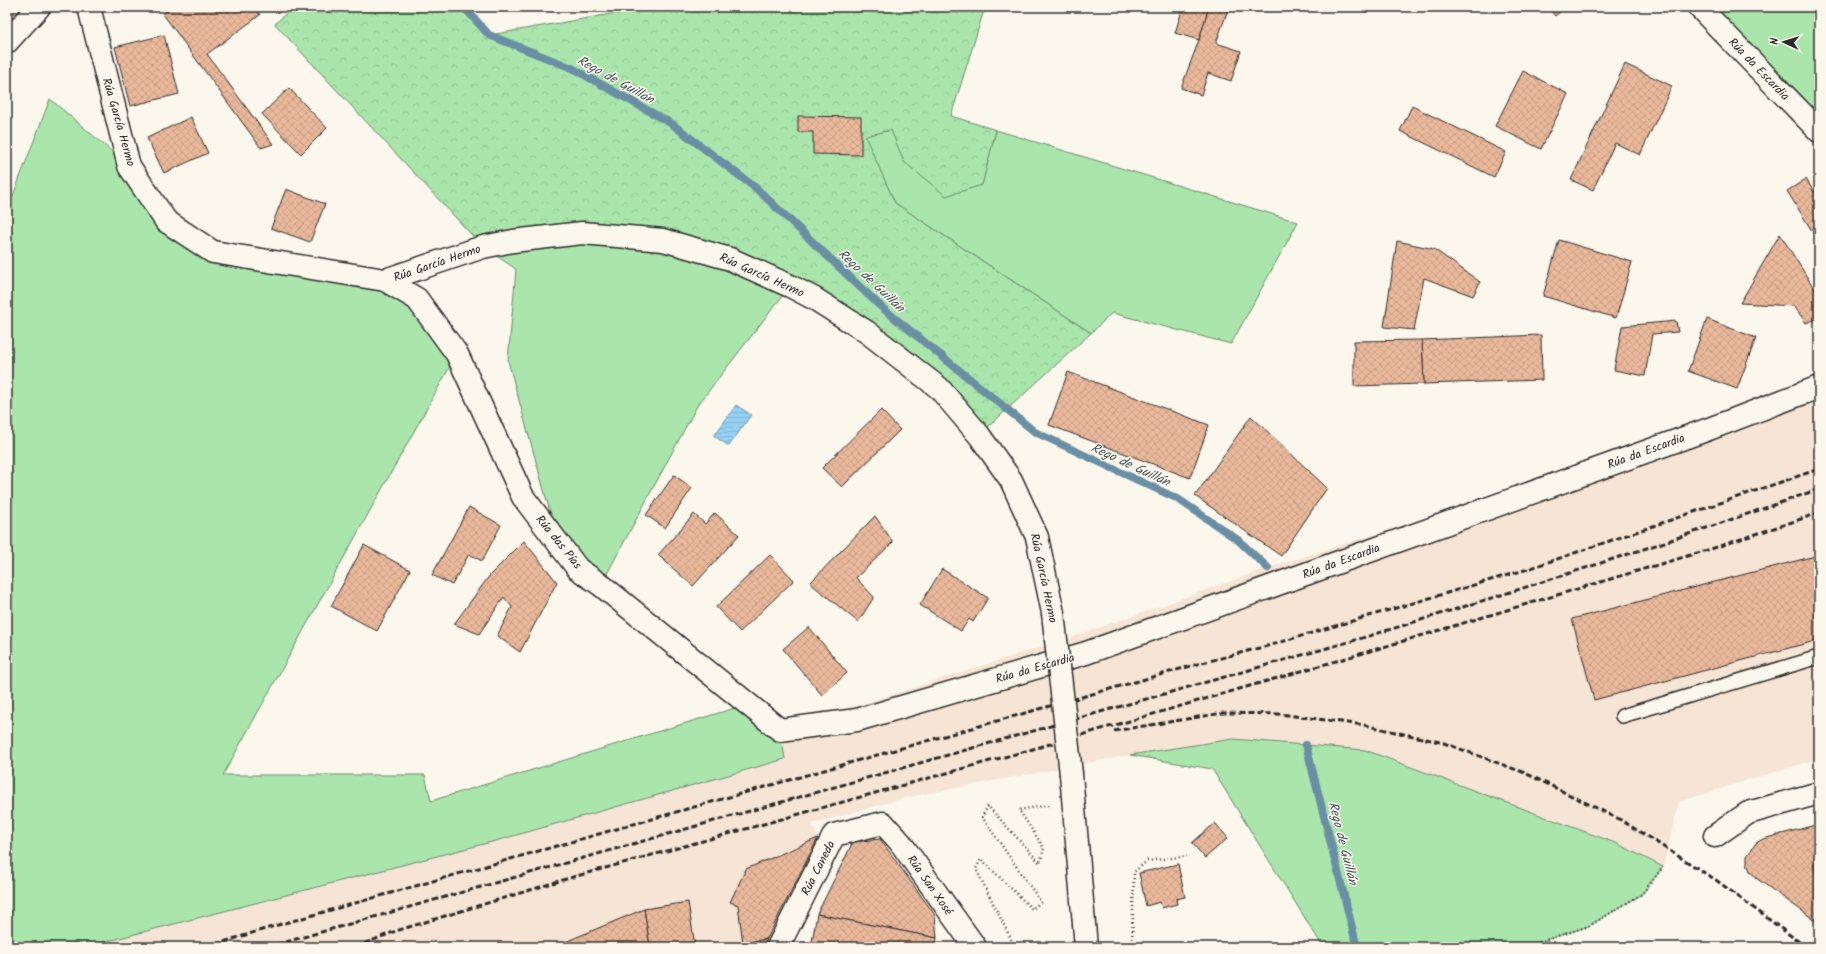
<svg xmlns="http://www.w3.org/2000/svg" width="1826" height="954" font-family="Kalam,sans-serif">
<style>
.built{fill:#f6e4d4}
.green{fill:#aae6ac;stroke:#6a886c}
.forest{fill:url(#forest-crowns);stroke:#6a886c}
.water{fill:url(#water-rules);stroke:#6a8fa4}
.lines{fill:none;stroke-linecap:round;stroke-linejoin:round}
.stream{stroke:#6a8fa4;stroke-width:8}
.building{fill:url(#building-cross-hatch);stroke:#2b2b2b}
.lane-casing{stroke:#2b2b2b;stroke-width:16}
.street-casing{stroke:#2b2b2b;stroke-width:25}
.path{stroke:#2b2b2b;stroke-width:2.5;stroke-dasharray:1 3;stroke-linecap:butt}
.lane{stroke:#fbf7ec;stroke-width:13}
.street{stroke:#fbf7ec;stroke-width:22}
.rail{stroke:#2b2b2b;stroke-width:3;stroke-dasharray:6 3;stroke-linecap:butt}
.street-bridge-casing{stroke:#2b2b2b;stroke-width:25;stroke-linecap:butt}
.street-bridge{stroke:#fbf7ec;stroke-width:22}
.labels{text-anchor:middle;stroke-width:3;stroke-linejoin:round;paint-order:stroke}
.street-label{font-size:12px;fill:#2b2b2b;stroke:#fbf7ec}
.water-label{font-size:13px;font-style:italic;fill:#45545e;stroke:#fbf7ec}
</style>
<defs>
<pattern id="forest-crowns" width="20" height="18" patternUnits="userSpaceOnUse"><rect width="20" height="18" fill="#aae6ac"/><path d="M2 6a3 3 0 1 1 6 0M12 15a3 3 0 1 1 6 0" fill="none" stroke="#92c594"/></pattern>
<pattern id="water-rules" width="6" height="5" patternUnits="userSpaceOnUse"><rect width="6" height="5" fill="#94d1f5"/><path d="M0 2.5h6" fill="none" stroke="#80b4d2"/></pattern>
<pattern id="building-cross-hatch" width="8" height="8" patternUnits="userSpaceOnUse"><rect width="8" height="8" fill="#eab89b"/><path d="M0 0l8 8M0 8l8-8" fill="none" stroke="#c99e86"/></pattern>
</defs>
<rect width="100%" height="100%" fill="#fbf7ec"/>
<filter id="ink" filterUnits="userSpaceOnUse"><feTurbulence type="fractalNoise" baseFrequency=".025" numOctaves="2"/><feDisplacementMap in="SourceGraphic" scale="8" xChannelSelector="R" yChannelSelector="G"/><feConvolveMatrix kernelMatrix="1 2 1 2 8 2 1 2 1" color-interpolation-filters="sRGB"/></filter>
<g filter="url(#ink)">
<path class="built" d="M1819,387V649L1811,651L1819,680V759L1757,777L1679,802L1663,867L1618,844L1233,739L1130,755L904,798L812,824L818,838L763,947H85L499,840L785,759L780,730L1079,635L1268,568L1709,429Z"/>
<g class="green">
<path d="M1699,7H1819V138Z"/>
<path d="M50,99L129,166L166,221L213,252L385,280L457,354L223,775H425L431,801L748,704L780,730L785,759L499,840L85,947H7V211Z"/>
<path d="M892,130L904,162L982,185L996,130L1298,222L1231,344L1112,313L1091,333L895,203L864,135Z"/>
<path d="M663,240L790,286L697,406L601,585L559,544L508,361L516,269L483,247Z"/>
<path d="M1233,739L1365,750L1618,844L1663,867L1642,894L1589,926L1545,940L1556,947H1323L1212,769L1130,755Z"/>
</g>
<path class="forest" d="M293,7H465L490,35L652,7H985L951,116L996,130L982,185L946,196L904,162L891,130L865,136L895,203L1091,333L979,435L867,332L663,240L483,247L275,24Z"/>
<path class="water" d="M736,405L751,415L729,446L714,436Z"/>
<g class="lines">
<g class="stream">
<path d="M464,7L489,35L572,68L672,124L757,189L880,306L1035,432L1178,499L1238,540L1268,568"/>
<path d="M1306,745L1357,947"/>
</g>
</g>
<g class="building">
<path d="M7,7L20,19L7,32Z"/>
<path d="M172,7H254L260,15L207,54L273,144L261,148L163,14Z"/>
<path d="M1183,7H1209L1199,40L1175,33Z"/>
<path d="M1209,7H1229L1216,43L1241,51L1231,81L1208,73L1201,95L1181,88L1199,40Z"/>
<path d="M1548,7H1566L1555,16Z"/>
<path d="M164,35L179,94L130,106L115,47Z"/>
<path d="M1625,64L1672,86L1640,155L1615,143L1593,190L1571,180Z"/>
<path d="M1523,71L1568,94L1541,149L1495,126Z"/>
<path d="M289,88L327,128L301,154L262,114Z"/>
<path d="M1412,106L1506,152L1494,177L1400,131Z"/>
<path d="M798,116L861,117V155L813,154V132H798Z"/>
<path d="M191,117L208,153L164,173L147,138Z"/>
<path d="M1806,179L1814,192L1819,189V242L1787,191Z"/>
<path d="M286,189L325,204L310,242L271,228Z"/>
<path d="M1780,234L1819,296V318L1806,323L1794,306L1740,303Z"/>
<path d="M1559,240L1632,262L1616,318L1543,296Z"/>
<path d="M1397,241L1434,249L1480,282L1473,296L1424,278L1414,330L1384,327Z"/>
<path d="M1707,319L1756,338L1737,389L1688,371Z"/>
<path d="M1676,321L1678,332L1652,334L1645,376L1614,370L1622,326Z"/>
<path d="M1541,335L1542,380L1424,384L1422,340Z"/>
<path d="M1422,340L1424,384L1354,386V341Z"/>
<path d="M1068,372L1209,425L1190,478L1049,425Z"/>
<path d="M881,410L900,430L842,487L822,468Z"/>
<path d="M1251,416L1327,488L1281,556L1195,496Z"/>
<path d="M674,475L692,488L665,528L646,515Z"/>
<path d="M469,507L501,525L482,561L469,554L452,585L432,575Z"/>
<path d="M715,513L739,535L693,586L658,555L694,514L705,524Z"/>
<path d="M875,516L893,542L856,578L874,597L858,622L810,583Z"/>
<path d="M524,541L557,582L520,652L497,636L512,607L504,597L479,634L454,624L490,575Z"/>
<path d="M364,545L410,570L377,631L331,606Z"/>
<path d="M770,555L794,580L740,632L716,607Z"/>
<path d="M1819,555V640L1594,700L1572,619Z"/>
<path d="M942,569L988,598L973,622L969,619L961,631L920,605Z"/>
<path d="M809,627L847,673L822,695L783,649Z"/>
<path d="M1215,823L1228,838L1205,858L1192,843Z"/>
<path d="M1819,824V863L1813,864L1819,884V923L1756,878L1750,871L1747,863V856L1756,843L1763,839Z"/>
<path d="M818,838L767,939L743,943L738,905L730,902L746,869Z"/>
<path d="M880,839L935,915L937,938L817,914L853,842Z"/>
<path d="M1178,864L1185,897L1176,899L1177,904L1162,908L1160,902L1146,906L1139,873Z"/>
<path d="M688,902L695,946L650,947L644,909Z"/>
<path d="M644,909L650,947H565V942Z"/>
<path d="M817,914L937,938L935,947H811Z"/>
<path d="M767,939L763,947H714L743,943Z"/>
</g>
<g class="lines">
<defs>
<path id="lane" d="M1622,716L1819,657"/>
<g id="street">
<path d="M89,7L129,166L166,221L213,252L385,280L483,247L513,241L582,233L663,240L730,259L790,286L815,299L867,332L939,388L979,435L1011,480L1037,537L1053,613"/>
<path d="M1699,7L1819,131"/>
<path d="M7,42L39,7"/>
<path d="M385,280L417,299L457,354L523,497L578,569L601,585L780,730L857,720L1086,653L1709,429L1819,387"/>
<path d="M1071,774L1086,947"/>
<path d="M1715,836L1748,813L1819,793"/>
<path d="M778,947L834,835L883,823L900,842L975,947"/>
</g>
</defs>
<use href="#lane" class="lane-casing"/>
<use href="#street" class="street-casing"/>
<g class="path">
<path d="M1015,947L976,869L981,859L1032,909L1041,902L982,817L988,806L1040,863L1044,848L1019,810L1049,805"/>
<path d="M1132,947L1134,872L1147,861L1187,856"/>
<path d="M1524,947L1589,926L1642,894L1663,867"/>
</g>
<use href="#lane" class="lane"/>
<use href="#street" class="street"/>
<g class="rail">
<path d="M1114,731L1223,713L1279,714L1364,725L1444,743L1525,773L1621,820L1716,880L1806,947"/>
<path d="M207,947L278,925L1198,664L1271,645L1528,569L1819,469"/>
<path d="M268,947L1359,639C1513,592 1667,543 1819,489"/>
<path d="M356,947L396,931L566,879L1026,751L1360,654L1714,548L1819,513"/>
</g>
<defs>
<path id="street-bridge" d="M1053,613L1071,774"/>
</defs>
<use href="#street-bridge" class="street-bridge-casing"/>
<use href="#street-bridge" class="street-bridge"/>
</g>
</g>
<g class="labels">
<g class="street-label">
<text transform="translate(1759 69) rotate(46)" y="4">Rúa da Escardia</text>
<text transform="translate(119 122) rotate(74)" y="4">Rúa García Hermo</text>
<text transform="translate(437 263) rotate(-19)" y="4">Rúa García Hermo</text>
<text transform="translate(762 275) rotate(24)" y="4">Rúa García Hermo</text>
<text transform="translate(1646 451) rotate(-20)" y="4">Rúa da Escardia</text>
<text transform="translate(559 542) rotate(51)" y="4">Rúa das Pías</text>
<text transform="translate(1341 561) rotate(-20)" y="4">Rúa da Escardia</text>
<text transform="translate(1044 578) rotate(78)" y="4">Rúa García Hermo</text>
<text transform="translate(1035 668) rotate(-16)" y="4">Rúa da Escardia</text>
<text transform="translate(818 868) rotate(-63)" y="4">Rúa Caneda</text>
<text transform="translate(930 885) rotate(55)" y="4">Rúa San Xosé</text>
</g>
<g class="water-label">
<text transform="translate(616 79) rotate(29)" y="5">Rego de Guillán</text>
<text transform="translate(872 280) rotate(43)" y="5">Rego de Guillán</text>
<text transform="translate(1131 464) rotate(25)" y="5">Rego de Guillán</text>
<text transform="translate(1344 843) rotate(76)" y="5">Rego de Guillán</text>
</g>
</g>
<rect width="1826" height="954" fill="none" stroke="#fbf7ec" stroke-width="24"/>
<rect x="12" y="12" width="1802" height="930" fill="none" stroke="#2b2b2b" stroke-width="1.5" filter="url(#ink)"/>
<g transform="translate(1784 42) rotate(274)" stroke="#fbf7ec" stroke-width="3" paint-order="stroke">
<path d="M0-3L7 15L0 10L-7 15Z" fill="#2b2b2b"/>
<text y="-6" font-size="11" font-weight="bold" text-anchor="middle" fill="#2b2b2b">N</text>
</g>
</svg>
